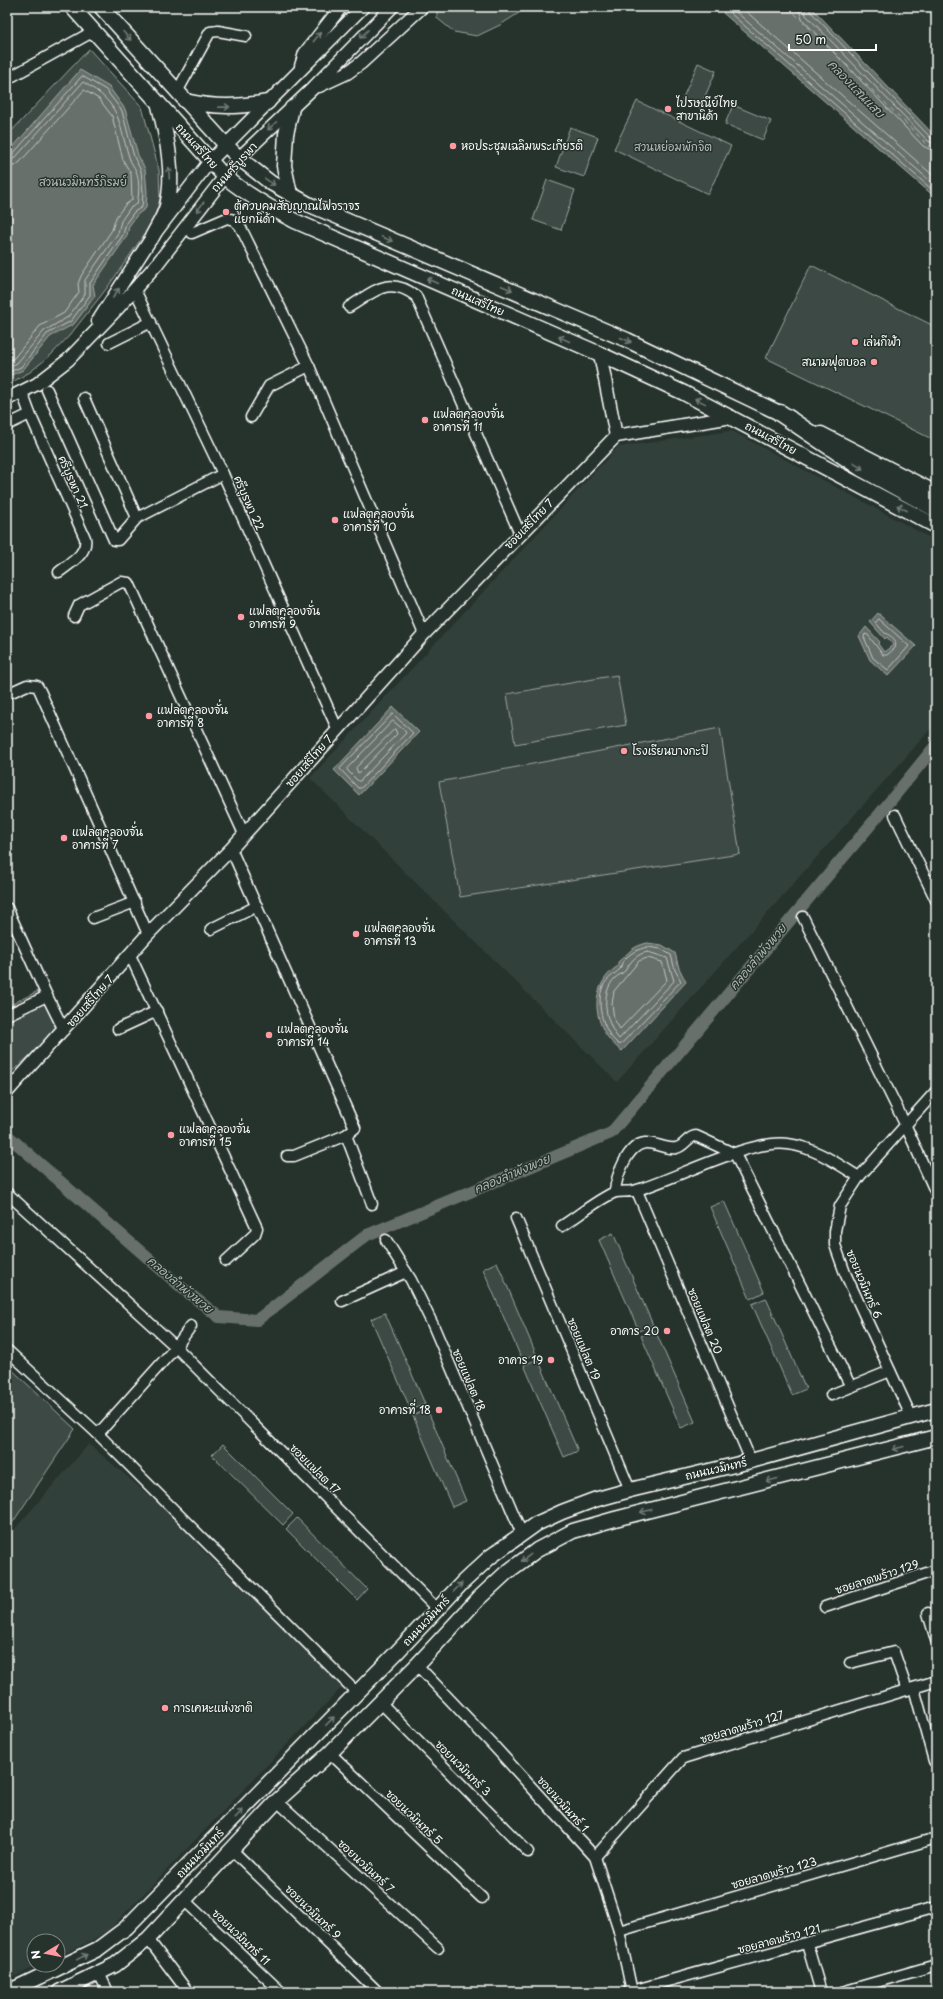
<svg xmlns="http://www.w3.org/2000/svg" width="943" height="1999" font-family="'Playpen Sans','Playpen Sans Thai',sans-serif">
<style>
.built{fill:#333f3a}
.green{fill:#3e4944;stroke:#9ea4a2}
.water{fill:#67706c;stroke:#a4a9a7}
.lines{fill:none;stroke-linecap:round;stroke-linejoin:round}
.shore{stroke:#c2c6c4;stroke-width:1}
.canal{stroke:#67706c;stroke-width:12}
.ferry{stroke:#b3b8b6;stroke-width:1;stroke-dasharray:5 4;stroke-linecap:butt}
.minor-casing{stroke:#fff;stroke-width:13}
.tertiary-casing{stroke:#fff;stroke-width:15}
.secondary-casing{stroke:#fff;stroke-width:17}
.primary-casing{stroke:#fff;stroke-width:19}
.minor{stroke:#26332d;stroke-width:10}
.tertiary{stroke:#26332d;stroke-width:12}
.secondary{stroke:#26332d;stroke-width:14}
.primary{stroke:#26332d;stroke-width:16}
.oneway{stroke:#727a76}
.poi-dot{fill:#ff9aa2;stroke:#26332d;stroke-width:1.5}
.labels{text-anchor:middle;stroke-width:3;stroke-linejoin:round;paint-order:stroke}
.poi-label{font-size:11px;fill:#fff;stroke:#26332d;text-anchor:start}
.street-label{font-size:11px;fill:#fff;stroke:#26332d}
.park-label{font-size:11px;fill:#bbbfbe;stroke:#26332d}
.water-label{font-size:12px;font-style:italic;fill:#b3b8b6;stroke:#26332d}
</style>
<rect width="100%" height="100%" fill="#26332d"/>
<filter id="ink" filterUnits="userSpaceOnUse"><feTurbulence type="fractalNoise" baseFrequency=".025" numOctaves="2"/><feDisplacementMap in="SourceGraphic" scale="8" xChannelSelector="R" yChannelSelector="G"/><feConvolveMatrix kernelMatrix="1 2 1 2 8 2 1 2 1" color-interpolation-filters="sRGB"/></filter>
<g filter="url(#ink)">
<g class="built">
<path d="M732,431L936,541V723L617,1082L310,778L618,447Z"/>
<path d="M89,1444L202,1541L198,1546L344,1685L110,1929L89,1942L58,1956V1941H34V1965H39L7,1980V1538Z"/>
</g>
<g class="green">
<path d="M437,7H525L522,11L500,25L477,36L454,32L437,18Z"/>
<path d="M89,49L142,107L159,170L160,199L155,216L146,232L107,288L70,335L51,355L30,372L7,385V136Z"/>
<path d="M698,63L716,71L700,108L682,100Z"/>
<path d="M637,101L731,146L708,194L614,149Z"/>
<path d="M733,105L771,121L763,140L725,124Z"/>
<path d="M570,127L598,137L584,177L556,167Z"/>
<path d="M547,180L575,190L561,230L533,220Z"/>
<path d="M811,265L936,327V441L766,358Z"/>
<path d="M617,675L626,725L515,744L507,694Z"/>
<path d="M720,728L740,854L460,897L439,782Z"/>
<path d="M40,990L57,1031L7,1076V1026L10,1025L12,1004Z"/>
<path d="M724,1201L764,1292L750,1299L710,1207Z"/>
<path d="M613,1233L653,1325L639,1331L599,1240Z"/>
<path d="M497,1262L536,1354L522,1360L483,1269Z"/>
<path d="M766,1298L806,1389L792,1395L752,1304Z"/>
<path d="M385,1313L425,1404L411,1410L371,1319Z"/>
<path d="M655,1330L695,1422L681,1428L641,1336Z"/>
<path d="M538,1359L578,1451L564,1457L524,1365Z"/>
<path d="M7,1365L75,1429L7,1531Z"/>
<path d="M427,1409L466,1501L452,1507L413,1416Z"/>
<path d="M223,1444L293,1514L283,1525L212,1455Z"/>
<path d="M297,1518L367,1589L357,1600L286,1529Z"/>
</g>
<g class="water">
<path d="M726,7H811L936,137V198L723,13Z"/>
<path d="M80,70L109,87L125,109L138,155L145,169L147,192L146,208L137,215L129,226L127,236L93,285L95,296L74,324L50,337L23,370L7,377V154Z"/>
<path d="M878,613L916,646L888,676L870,660L859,636L866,627L880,642L878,644L884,652L893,645L887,637L885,639L870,622Z"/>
<path d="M393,707L419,732L359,795L334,770Z"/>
<path d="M647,943L662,945L675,953L679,968L686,982L622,1051C593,1031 586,987 618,966V962C630,952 631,947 647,943Z"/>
</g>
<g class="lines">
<g class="shore">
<path d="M730,7V13L936,193"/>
<path d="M735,7V11L936,186"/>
<path d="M741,7L936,178"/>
<path d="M798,7L802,19L923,146L929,149L936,150"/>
<path d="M804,7L806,15L928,141L936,144"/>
<path d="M809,7L810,11L931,138L936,139"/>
<path d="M7,156L12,155L82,76L106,90L122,111L134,157L141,171L143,192L142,207L134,212L126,223L123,235L90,283V295L71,321L47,334L21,367L7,373"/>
<path d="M7,161L15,158L83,82C122,105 117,119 129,157C130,162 134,166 136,171C140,180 139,195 137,204L130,208L121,221L118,233L85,280V294L68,317L44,331L17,363L7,368"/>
<path d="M7,167L15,166L20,162L84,90L99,99L112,116L123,160L131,174L132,200L125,205L116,217L112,230L81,276L78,284L79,292L64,313L40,326L14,358L7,362"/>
<path d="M879,619L909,646L888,670L873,658L864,637L865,634L868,635L883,655H887L895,648C898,639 891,636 885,633C882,631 879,626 876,623Z"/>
<path d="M393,714L413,733L361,788H358L340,769Z"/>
<path d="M393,721L405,731L406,733L360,781H358L348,771L347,769Z"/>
<path d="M395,729L397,734L360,772L358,773L356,768Z"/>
<path d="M648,947L661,949L671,955L675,970L681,981L620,1045C604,1035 595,1005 603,986C607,978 614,975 620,969C621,967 621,965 622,963C628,954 637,949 648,947Z"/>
<path d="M648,952L667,958L674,981L619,1039C606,1024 599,994 615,978C618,975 622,974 625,971C631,961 636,954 648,952Z"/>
<path d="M648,958L662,962L667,980L620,1029L614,1019L612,1004L614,991L639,961Z"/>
</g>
<path class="canal" d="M7,1135L181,1287L219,1317L257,1320L367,1235L611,1133L878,816L936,745"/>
<path class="ferry" d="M788,7L936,153"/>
<defs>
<g id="minor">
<path d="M7,79L94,31"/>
<path d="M177,92L210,32L218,31L246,36"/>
<path d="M192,233L227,218L234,220L240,226L309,366L424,634"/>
<path d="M135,290L223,474L337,728"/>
<path d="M349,307C374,292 388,275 416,296L520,534"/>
<path d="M109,343L151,322"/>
<path d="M47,390L114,540H118L137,518L223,474"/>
<path d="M22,392L30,414L85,538C88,554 70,563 59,572"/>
<path d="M84,398L137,518"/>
<path d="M251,417L269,386L309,366"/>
<path d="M7,425L30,414"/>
<path d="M74,616L79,605L121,582L129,583L244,834"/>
<path d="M7,694L27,685L37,686L40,691L148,934"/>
<path d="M895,815L936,900"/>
<path d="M231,849L355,1128L346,1135L294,1156H287"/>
<path d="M7,908L47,996L64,1030"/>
<path d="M803,917L905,1124L936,1193"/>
<path d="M93,918L135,902"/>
<path d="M211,929L257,906"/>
<path d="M130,955L257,1228L255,1234L226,1261"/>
<path d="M7,1015L47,996"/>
<path d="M118,1029L157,1011"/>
<path d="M346,1135L372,1204"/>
<path d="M637,1191L751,1461"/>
<path d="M615,1192C616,1177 627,1145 645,1143C655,1142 665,1150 676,1148C684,1147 688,1136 696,1136L735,1154L851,1387"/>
<path d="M7,1193L176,1347L437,1609"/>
<path d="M516,1218L630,1490"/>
<path d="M562,1226C579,1215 596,1201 613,1193C620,1190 630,1193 637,1190C675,1179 752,1138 788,1144C814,1147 838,1164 859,1177"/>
<path d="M386,1240L411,1280L433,1325L522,1534"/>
<path d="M342,1301L406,1272"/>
<path d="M7,1350L98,1434L357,1693"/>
<path d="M831,1395L890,1371"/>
<path d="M911,1416L845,1273L835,1245V1231L840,1206L859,1177L936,1091"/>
<path d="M98,1434L176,1347L191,1326"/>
<path d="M825,1607L936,1570"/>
<path d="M928,1613L936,1640"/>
<path d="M850,1663L894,1652L907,1690"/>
<path d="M417,1665L493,1745L595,1857L619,1931L632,1992"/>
<path d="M914,1688L934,1761"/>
<path d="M380,1702L528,1852"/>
<path d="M330,1753L482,1898"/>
<path d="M277,1801L438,1948"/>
<path d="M231,1849L378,1992"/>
<path d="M595,1857L683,1758L936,1681"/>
<path d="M184,1900L281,1992"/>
<path d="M619,1931L936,1838"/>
<path d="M148,1939L188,1992"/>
<path d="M807,1944L821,1992"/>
<path d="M99,1973L108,1992"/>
<path d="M628,1992L936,1907"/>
<path d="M842,1992L936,1965"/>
</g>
<g id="tertiary">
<path d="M301,66L305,53L341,7"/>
<path d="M319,86L347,73L361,63L422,7"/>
<path d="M98,321L152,237L210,161L363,7"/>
<path d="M7,399L37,384L68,360L118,308L157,264L239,158L312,89L392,7"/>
<path d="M616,436L732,417"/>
<path d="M7,1092L148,934L231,849L424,634L616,436L600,354"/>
</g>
<g id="secondary">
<path d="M72,7L224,176C246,194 270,208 295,221L600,354L684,393L936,526"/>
<path d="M101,7L225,144L239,158L271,183L310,205L627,340L790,418"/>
<path d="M185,101C217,108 237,107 268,102"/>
<path d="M290,194L284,166L286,134L292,108"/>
<path d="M152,237C157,227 164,217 167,206C175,174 167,137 159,106"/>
<path d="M821,434L936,493"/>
<path d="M8,1992L98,1949L126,1928L399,1650L462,1583L490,1557L536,1524L562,1512L594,1500L630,1490L751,1461L936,1410"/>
<path d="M59,1992L115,1965L148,1939L277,1801L330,1753L417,1665L479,1598L506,1573L537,1550L573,1531L615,1519L936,1437"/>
</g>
<path id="primary" d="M780,413L863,469L936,509"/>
</defs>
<use href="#minor" class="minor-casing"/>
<use href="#tertiary" class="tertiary-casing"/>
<use href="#secondary" class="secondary-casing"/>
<use href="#primary" class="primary-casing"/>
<use href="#minor" class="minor"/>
<use href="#tertiary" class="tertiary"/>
<use href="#secondary" class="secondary"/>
<use href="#primary" class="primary"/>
</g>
<defs><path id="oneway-shaft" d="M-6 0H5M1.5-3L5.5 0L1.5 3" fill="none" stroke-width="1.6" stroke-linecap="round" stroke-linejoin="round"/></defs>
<g class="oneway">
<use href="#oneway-shaft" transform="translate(364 34) rotate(135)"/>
<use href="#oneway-shaft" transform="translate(127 36) rotate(48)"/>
<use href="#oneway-shaft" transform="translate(317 37) rotate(-52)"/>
<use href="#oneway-shaft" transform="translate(224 107) rotate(-1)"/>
<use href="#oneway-shaft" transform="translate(272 126) rotate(137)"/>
<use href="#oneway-shaft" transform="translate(169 173) rotate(-93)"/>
<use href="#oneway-shaft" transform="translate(270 182) rotate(34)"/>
<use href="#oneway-shaft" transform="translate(200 207) rotate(127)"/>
<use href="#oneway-shaft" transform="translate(387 239) rotate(23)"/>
<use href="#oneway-shaft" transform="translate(432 281) rotate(-156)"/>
<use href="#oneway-shaft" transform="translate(507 288) rotate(23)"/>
<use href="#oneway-shaft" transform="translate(116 293) rotate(-57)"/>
<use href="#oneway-shaft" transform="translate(564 339) rotate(-156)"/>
<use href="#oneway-shaft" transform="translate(626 340) rotate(24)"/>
<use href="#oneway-shaft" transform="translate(700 401) rotate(-154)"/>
<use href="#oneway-shaft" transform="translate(858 466) rotate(32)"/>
<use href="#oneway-shaft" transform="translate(902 508) rotate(-152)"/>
<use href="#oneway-shaft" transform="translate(898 1448) rotate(165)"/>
<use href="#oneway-shaft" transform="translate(772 1480) rotate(166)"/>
<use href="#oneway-shaft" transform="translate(646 1511) rotate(166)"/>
<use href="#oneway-shaft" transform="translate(526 1558) rotate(143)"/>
<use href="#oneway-shaft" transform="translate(458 1587) rotate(-46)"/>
<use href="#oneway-shaft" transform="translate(330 1721) rotate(-46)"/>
<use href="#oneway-shaft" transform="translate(239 1814) rotate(-46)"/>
<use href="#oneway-shaft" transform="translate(82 1957) rotate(-28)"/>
</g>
</g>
<g class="poi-dot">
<circle cx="668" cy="109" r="4"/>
<circle cx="453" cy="146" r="4"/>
<circle cx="226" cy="212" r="4"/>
<circle cx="855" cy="342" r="4"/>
<circle cx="874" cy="362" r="4"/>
<circle cx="425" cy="420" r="4"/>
<circle cx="335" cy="520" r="4"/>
<circle cx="241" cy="617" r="4"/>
<circle cx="149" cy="716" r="4"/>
<circle cx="624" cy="751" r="4"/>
<circle cx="64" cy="838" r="4"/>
<circle cx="356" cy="934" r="4"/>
<circle cx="269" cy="1035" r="4"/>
<circle cx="171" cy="1135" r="4"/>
<circle cx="667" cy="1331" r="4"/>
<circle cx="551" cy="1360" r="4"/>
<circle cx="439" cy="1410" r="4"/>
<circle cx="165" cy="1708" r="4"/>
</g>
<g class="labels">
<g class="poi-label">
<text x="676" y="107">ไปรษณีย์ไทย<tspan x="676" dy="13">สาขานิด้า</tspan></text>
<text x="461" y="150">หอประชุมเฉลิมพระเกียรติ</text>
<text x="234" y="210">ตู้ควบคุมสัญญาณไฟจราจร<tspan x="234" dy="13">แยกนิด้า</tspan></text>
<text x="863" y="346">เล่นกีฬา</text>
<text x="866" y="366" text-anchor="end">สนามฟุตบอล</text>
<text x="433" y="418">แฟลตคลองจั่น<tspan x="433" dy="13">อาคารที่ 11</tspan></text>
<text x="343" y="518">แฟลตคลองจั่น<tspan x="343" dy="13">อาคารที่ 10</tspan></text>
<text x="249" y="615">แฟลตคลองจั่น<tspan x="249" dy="13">อาคารที่ 9</tspan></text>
<text x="157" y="714">แฟลตคลองจั่น<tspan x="157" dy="13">อาคารที่ 8</tspan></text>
<text x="632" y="755">โรงเรียนบางกะปิ</text>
<text x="72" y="836">แฟลตคลองจั่น<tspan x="72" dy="13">อาคารที่ 7</tspan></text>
<text x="364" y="932">แฟลตคลองจั่น<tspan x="364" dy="13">อาคารที่ 13</tspan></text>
<text x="277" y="1033">แฟลตคลองจั่น<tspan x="277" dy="13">อาคารที่ 14</tspan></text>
<text x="179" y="1133">แฟลตคลองจั่น<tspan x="179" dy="13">อาคารที่ 15</tspan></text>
<text x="659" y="1335" text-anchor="end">อาคาร 20</text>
<text x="543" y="1364" text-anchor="end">อาคาร 19</text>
<text x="431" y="1414" text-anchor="end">อาคารที่ 18</text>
<text x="173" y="1712">การเคหะแห่งชาติ</text>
</g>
<g class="street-label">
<text transform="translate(197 146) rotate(48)" y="4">ถนนเสรีไทย</text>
<text transform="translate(234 167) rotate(-48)" y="4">ถนนศรีบูรพา</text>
<text transform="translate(478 301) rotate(24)" y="4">ถนนเสรีไทย</text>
<text transform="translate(771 438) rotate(28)" y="4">ถนนเสรีไทย</text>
<text transform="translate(73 482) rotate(66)" y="4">ศรีบูรพา 21</text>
<text transform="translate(249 503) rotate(66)" y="4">ศรีบูรพา 22</text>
<text transform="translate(529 524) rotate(-46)" y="4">ซอยเสรีไทย 7</text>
<text transform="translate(309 761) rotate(-49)" y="4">ซอยเสรีไทย 7</text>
<text transform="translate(90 1001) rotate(-49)" y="4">ซอยเสรีไทย 7</text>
<text transform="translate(864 1284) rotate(67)" y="4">ซอยนวมินทร์ 6</text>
<text transform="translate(705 1321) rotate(67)" y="4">ซอยแฟลต 20</text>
<text transform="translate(584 1349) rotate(67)" y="4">ซอยแฟลต 19</text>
<text transform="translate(469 1380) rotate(67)" y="4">ซอยแฟลต 18</text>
<text transform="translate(315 1469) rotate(45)" y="4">ซอยแฟลต 17</text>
<text transform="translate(716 1469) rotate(-13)" y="4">ถนนนวมินทร์</text>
<text transform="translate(877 1577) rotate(-18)" y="4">ซอยลาดพร้าว 129</text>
<text transform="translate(426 1621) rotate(-47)" y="4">ถนนนวมินทร์</text>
<text transform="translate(742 1727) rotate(-17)" y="4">ซอยลาดพร้าว 127</text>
<text transform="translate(463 1768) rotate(45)" y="4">ซอยนวมินทร์ 3</text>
<text transform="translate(563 1804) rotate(48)" y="4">ซอยนวมินทร์ 1</text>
<text transform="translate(414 1817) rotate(44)" y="4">ซอยนวมินทร์ 5</text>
<text transform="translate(200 1853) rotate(-46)" y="4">ถนนนวมินทร์</text>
<text transform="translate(366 1866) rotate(43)" y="4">ซอยนวมินทร์ 7</text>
<text transform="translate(774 1873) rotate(-16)" y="4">ซอยลาดพร้าว 123</text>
<text transform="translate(313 1912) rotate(44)" y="4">ซอยนวมินทร์ 9</text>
<text transform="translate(241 1937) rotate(44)" y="4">ซอยนวมินทร์ 11</text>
<text transform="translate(779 1939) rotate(-15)" y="4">ซอยลาดพร้าว 121</text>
</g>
<g class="park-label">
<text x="673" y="151">สวนหย่อมพักจิต</text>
<text x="83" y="186">สวนนวมินทร์ภิรมย์</text>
</g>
<g class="water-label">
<text transform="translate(856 89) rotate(46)" y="4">คลองแสนแสบ</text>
<text transform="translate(758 957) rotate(-50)" y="4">คลองลำพังพวย</text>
<text transform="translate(512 1174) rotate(-23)" y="4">คลองลำพังพวย</text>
<text transform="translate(180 1285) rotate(40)" y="4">คลองลำพังพวย</text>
</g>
</g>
<rect width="943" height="1999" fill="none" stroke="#26332d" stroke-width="24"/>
<rect x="12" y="12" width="919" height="1975" fill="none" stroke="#fff" stroke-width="1.5" filter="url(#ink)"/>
<g transform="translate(46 1953) rotate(260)"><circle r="19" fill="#26332d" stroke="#7d8581"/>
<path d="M0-3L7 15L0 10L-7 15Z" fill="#ff9aa2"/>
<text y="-6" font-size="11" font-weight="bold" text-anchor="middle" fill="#ffffff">N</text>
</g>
<path d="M789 44v6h87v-6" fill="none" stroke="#ffffff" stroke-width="2"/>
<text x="795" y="44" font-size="12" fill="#ffffff" stroke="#26332d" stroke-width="3" paint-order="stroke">50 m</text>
</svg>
